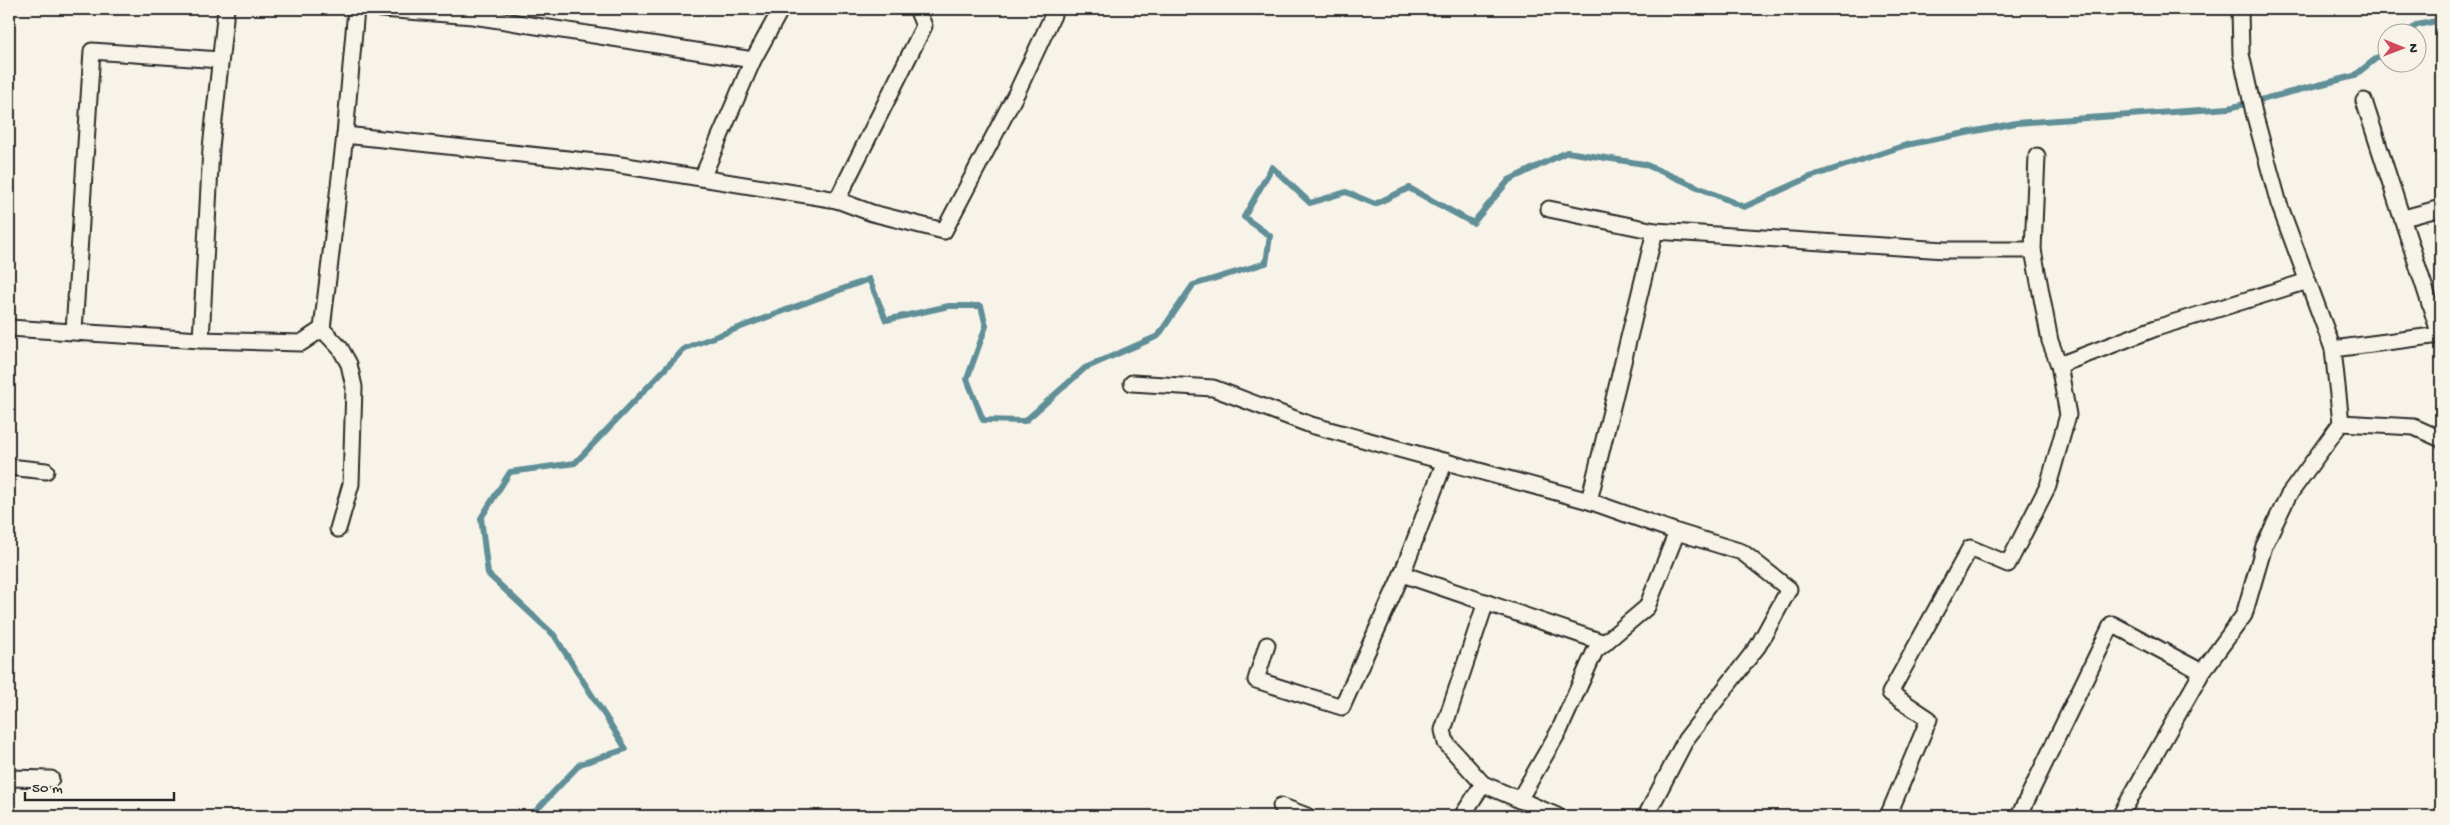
<svg xmlns="http://www.w3.org/2000/svg" width="2450" height="825" font-family="'Gochi Hand',sans-serif">
<style>
.lines{fill:none;stroke-linecap:round;stroke-linejoin:round}
.stream{stroke:#608f98;stroke-width:6}
.street-casing{stroke:#2b2b2b;stroke-width:19}
.street{stroke:#f7f3e8;stroke-width:15}
</style>
<rect width="100%" height="100%" fill="#f7f3e8"/>
<filter id="ink" filterUnits="userSpaceOnUse"><feTurbulence type="fractalNoise" baseFrequency=".02" numOctaves="2"/><feDisplacementMap in="SourceGraphic" scale="10" xChannelSelector="R" yChannelSelector="G"/><feConvolveMatrix kernelMatrix="1 2 1 2 8 2 1 2 1" color-interpolation-filters="sRGB"/></filter>
<g filter="url(#ink)">
<g class="lines">
<g class="stream">
<path d="M2408,32L2417,25L2441,20"/>
<path d="M531,816L580,764L626,749L554,635L488,574L481,518L510,472L575,463L685,348L869,279L886,320L949,306H981L986,326L967,379L983,420L1025,421L1085,368L1158,336L1193,285L1266,263L1270,236L1244,217L1272,167L1310,203L1346,192L1375,204L1409,188L1473,223L1509,180L1567,152L1644,164L1744,207L1810,177L1906,145L2016,123L2229,108L2354,76L2388,49"/>
</g>
<defs>
<g id="street">
<path d="M382,9L473,16L753,60"/>
<path d="M345,135L356,9"/>
<path d="M702,178L753,60L781,9"/>
<path d="M837,200L872,213L944,231L1017,92L1053,15"/>
<path d="M1549,209L1655,231L1945,250H2033"/>
<path d="M2404,218L2441,208"/>
<path d="M9,328L201,340L301,343L322,329L345,135L614,164L837,200L924,26L917,9"/>
<path d="M322,329L340,348L349,364L354,387L351,484L338,529"/>
<path d="M74,331L92,51L220,60"/>
<path d="M201,340L211,148L226,9"/>
<path d="M2333,349L2440,335L2364,101"/>
<path d="M2059,365L2156,328L2308,281"/>
<path d="M1132,383L1213,388L1311,425L1589,501L1677,532L1742,552L1789,589L1758,646L1686,739L1646,816"/>
<path d="M2341,423L2414,427L2441,439"/>
<path d="M9,467L46,471"/>
<path d="M1589,501L1655,231"/>
<path d="M1402,574L1445,461"/>
<path d="M1267,645L1256,680L1342,707L1402,574L1605,643"/>
<path d="M9,778L51,779"/>
<path d="M1483,784L1446,743L1443,730L1486,602"/>
<path d="M1519,800L1559,731L1595,651L1647,607L1677,532"/>
<path d="M1281,806L1307,816"/>
<path d="M1462,816L1483,784L1557,816"/>
<path d="M1888,816L1929,719L1890,693L1970,548L2008,564L2048,486L2068,415L2059,365L2050,341L2033,250L2037,156"/>
<path d="M2019,816L2112,624L2202,672"/>
<path d="M2120,816L2202,672L2244,615L2264,546L2288,496L2341,423L2333,349L2279,204L2254,113L2241,54L2240,9"/>
</g>
</defs>
<use href="#street" class="street-casing"/>
<use href="#street" class="street"/>
</g>
</g>
<rect width="2450" height="825" fill="none" stroke="#f7f3e8" stroke-width="30"/>
<rect x="15" y="15" width="2420" height="795" fill="none" stroke="#2b2b2b" stroke-width="2" filter="url(#ink)"/>
<g transform="translate(2402 48) rotate(91)"><circle r="24" fill="#f7f3e8" stroke="#a5a39c"/>
<path d="M0-4L9 19L0 12L-9 19Z" fill="#d1495b"/>
<text y="-8" font-size="14" font-weight="bold" text-anchor="middle" fill="#2b2b2b">N</text>
</g>
<path d="M25 792v8h149v-8" fill="none" stroke="#2b2b2b" stroke-width="2.5"/>
<text x="32" y="792" font-size="15" fill="#2b2b2b" stroke="#f7f3e8" stroke-width="4" paint-order="stroke">50 m</text>
</svg>
